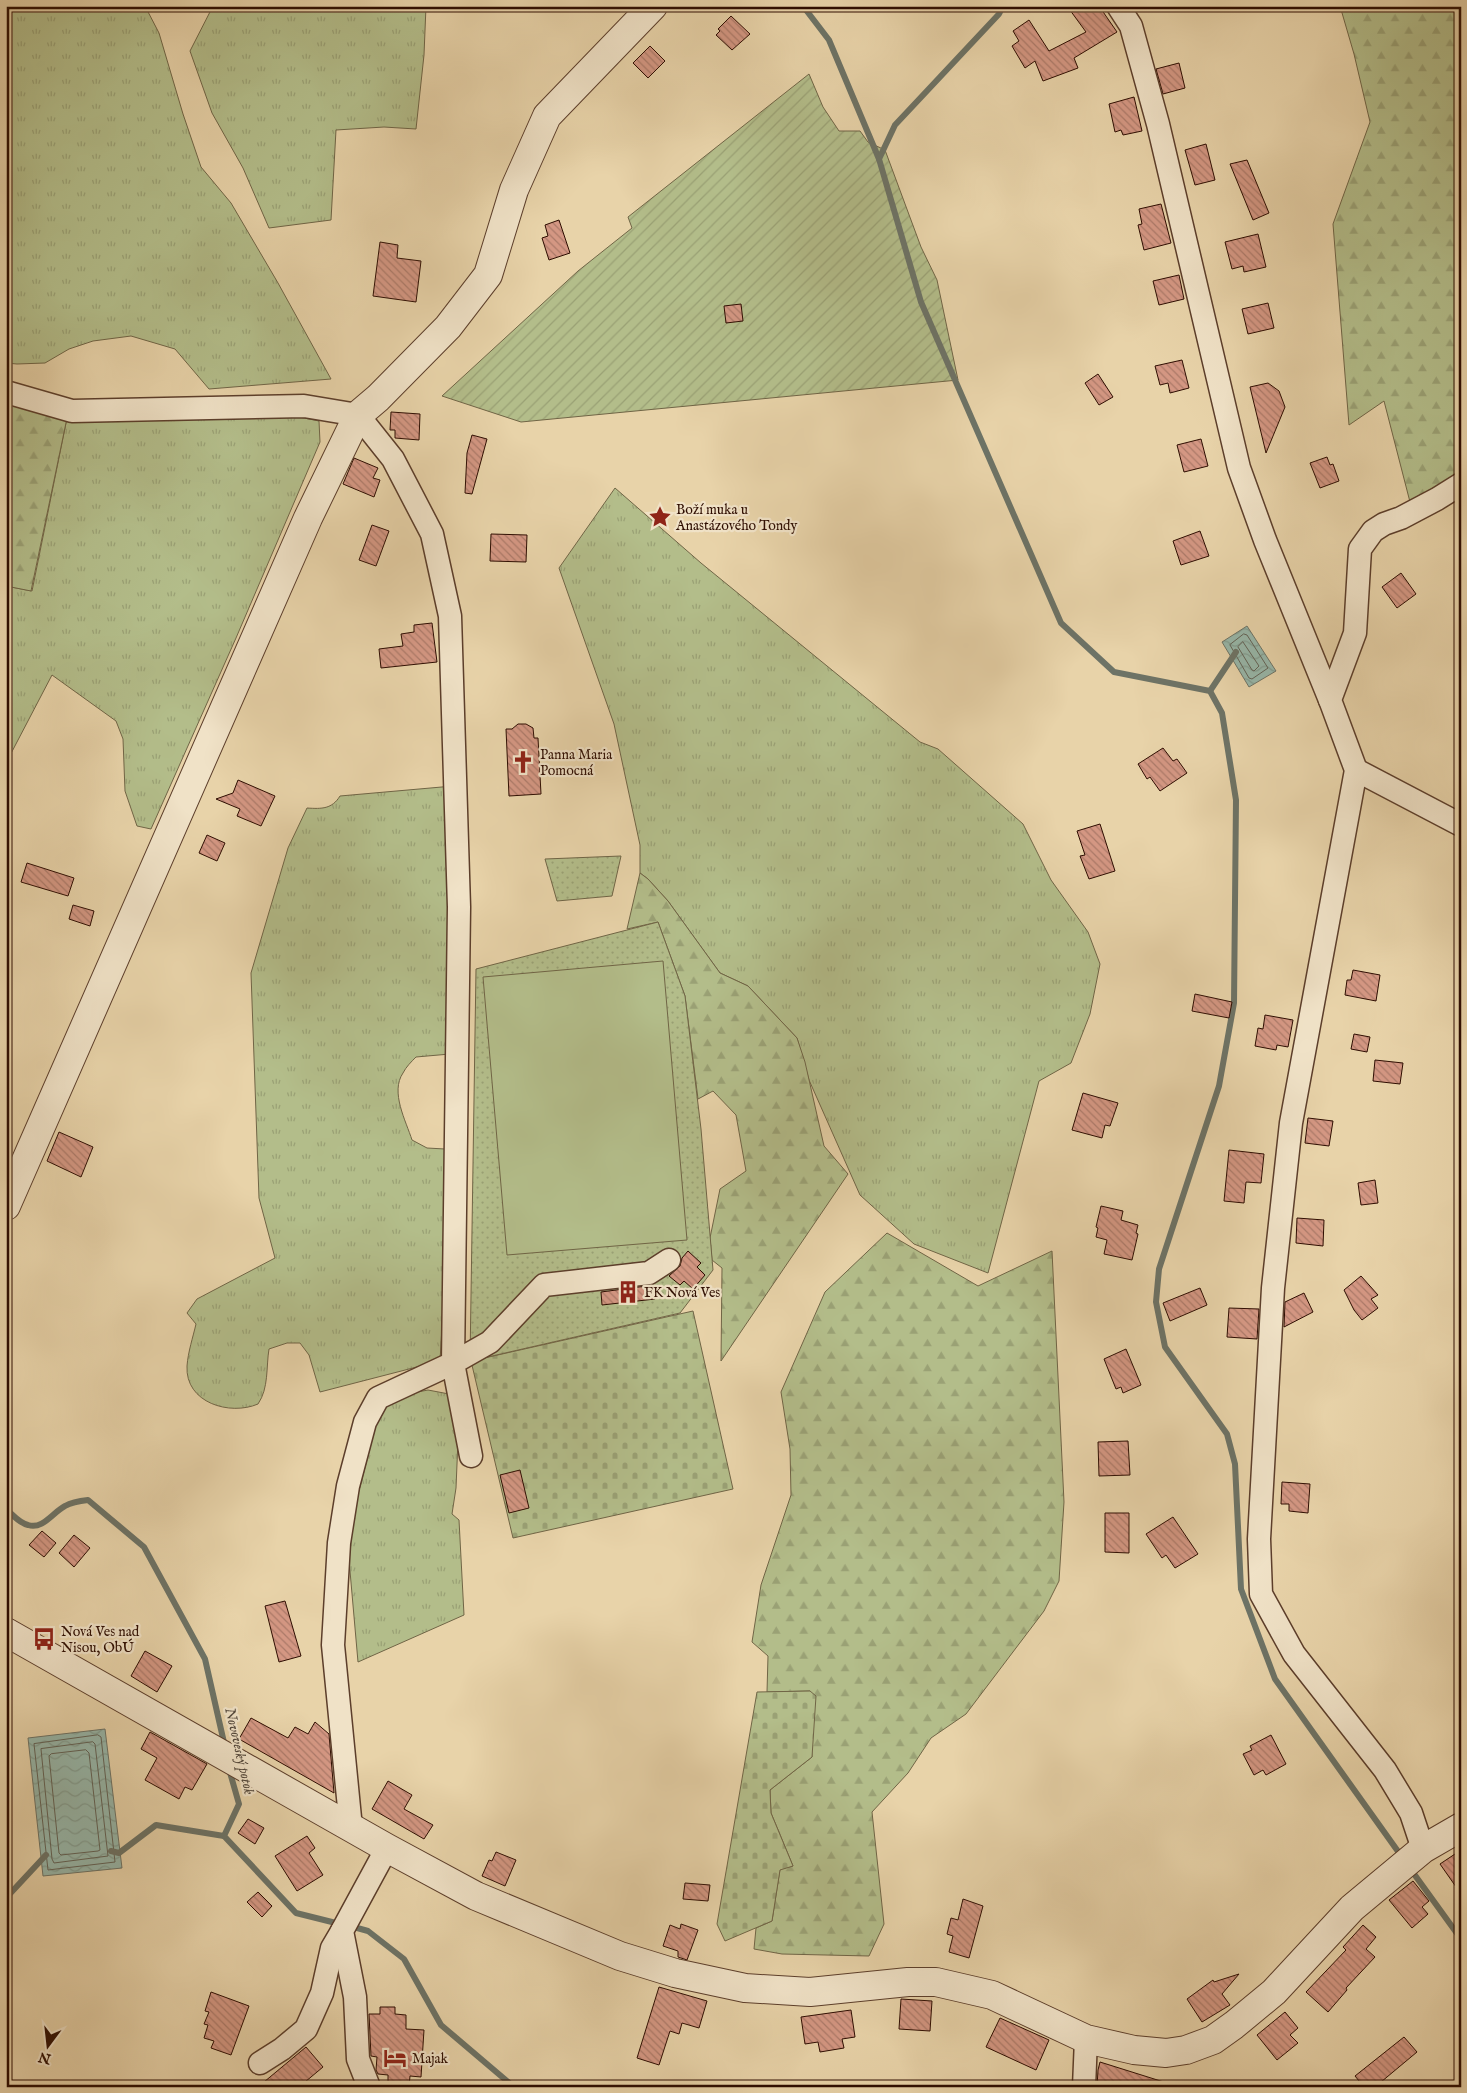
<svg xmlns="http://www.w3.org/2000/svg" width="1467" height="2093" font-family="'IM FELL English',serif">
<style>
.grass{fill:url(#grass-tufts);stroke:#706546}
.forest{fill:url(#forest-firs);stroke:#706546}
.cemetery{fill:url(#cemetery-stones);stroke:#706546}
.park{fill:url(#park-dots);stroke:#706546}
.garden{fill:url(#garden-furrows);stroke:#706546}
.pitch{fill:#b3bd8a;stroke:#706546}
.water{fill:url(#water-waves);stroke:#6d7366}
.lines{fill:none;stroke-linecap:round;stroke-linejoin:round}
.shore{stroke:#626256;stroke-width:1}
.stream{stroke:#6d7366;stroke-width:6}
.building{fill:url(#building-back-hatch);stroke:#2e0d01}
.minor-casing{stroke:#5c3e2b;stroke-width:25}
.tertiary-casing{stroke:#5c3e2b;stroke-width:30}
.minor{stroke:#f0e2c7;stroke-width:22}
.tertiary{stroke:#f0e2c7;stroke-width:28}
.labels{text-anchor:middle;stroke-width:4.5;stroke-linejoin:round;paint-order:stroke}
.poi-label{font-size:14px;fill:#2e0d01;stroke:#f0e2c7;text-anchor:start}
.water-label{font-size:15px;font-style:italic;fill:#53483c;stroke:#f0e2c7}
</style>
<defs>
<pattern id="grass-tufts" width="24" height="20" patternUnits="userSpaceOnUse" patternTransform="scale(1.25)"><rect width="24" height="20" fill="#b3bd8a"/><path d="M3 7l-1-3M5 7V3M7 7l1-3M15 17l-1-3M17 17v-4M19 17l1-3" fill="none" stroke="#9aa175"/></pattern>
<pattern id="forest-firs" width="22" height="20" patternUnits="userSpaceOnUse" patternTransform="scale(1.25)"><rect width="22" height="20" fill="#b3bd8a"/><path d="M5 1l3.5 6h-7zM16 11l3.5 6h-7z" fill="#9aa175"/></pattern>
<pattern id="cemetery-stones" width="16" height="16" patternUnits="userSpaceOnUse" patternTransform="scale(1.25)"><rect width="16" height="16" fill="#b3bd8a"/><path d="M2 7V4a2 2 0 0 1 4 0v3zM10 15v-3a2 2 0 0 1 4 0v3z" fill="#9aa175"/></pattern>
<pattern id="park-dots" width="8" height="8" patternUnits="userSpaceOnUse" patternTransform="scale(1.25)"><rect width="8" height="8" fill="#b3bd8a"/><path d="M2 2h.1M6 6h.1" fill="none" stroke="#9aa175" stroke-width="1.8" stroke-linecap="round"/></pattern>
<pattern id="garden-furrows" width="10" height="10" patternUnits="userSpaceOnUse" patternTransform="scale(1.25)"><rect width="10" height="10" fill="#b3bd8a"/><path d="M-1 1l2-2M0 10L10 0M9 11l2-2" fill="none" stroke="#9aa175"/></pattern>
<pattern id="water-waves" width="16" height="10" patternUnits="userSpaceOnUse" patternTransform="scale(1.25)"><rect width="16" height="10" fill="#97b7aa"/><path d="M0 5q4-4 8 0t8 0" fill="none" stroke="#829c90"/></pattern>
<pattern id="building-back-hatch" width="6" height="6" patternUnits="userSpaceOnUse" patternTransform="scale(1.25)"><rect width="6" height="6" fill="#d49783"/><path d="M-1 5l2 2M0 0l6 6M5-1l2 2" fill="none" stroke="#ac7a69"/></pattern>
</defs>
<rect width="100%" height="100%" fill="#e8d3a9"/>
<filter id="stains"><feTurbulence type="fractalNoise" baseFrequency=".004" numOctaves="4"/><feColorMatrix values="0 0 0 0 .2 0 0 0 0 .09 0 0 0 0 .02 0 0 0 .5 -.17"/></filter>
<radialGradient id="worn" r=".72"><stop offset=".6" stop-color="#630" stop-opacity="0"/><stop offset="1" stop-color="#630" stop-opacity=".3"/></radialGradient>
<g class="grass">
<path d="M6,6H145L159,33L183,114L201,167L231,203L278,283L331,379L209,389L175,349L131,336L93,341L69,349L45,363L17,364L6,363Z"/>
<path d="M213,6H426L424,55L416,129L384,127L336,130L331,220L269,228L243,168L212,113L190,51Z"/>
<path d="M294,416L319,421L320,442L236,638L151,829L137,826L125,791L123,739L116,721L52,675L6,763V586L32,591L67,418Z"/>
<path d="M615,488L701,563L920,742L938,749L1023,824L1051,880L1088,932L1100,964L1090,1014L1071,1063L1039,1081L988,1273L914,1244L860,1195L809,1080L797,1038L748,986L720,973L668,901L648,879L640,873V845L614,724L559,568Z"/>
<path d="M453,786L450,1054L416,1057C411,1062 406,1067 403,1073C390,1092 406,1121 412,1140L427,1148L445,1149L447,1241L440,1361L320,1392L309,1355L300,1343H287L269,1349C266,1367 269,1388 258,1404C230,1416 185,1403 187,1366C188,1352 193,1337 196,1324L187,1313L197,1299L275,1258L259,1198L251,973L288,848L307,808C322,809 332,809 340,796Z"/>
<path d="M428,1390L449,1394L458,1440L456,1488L452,1514L459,1520L464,1615L358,1662L347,1537L379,1413L391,1397Z"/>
</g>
<g class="forest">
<path d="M1340,6H1461V474L1410,502L1384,401L1349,425L1333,224L1370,122L1354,54Z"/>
<path d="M6,402L67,418L31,591L6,586Z"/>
<path d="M640,873L648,879L668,901L720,973L748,986L797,1038L805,1062L824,1146L848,1174L721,1361L722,1268L712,1260L710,1238L720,1189L746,1171L736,1115L713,1091L698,1099L685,996L658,922L627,929Z"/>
<path d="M887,1233L978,1286L1052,1251L1064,1502L1059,1581L1044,1611L966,1714L931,1738L908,1773L872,1812L884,1924L869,1956L782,1954L754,1949L756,1928L772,1921L780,1869L793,1866L771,1813L770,1790L812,1757L810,1691L767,1692L768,1656L752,1642L761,1585L791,1495L790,1449L781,1392L825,1292Z"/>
</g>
<g class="cemetery">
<path d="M693,1311L733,1489L513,1538L471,1361Z"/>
<path d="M810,1691L816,1696L812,1757L770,1790L771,1813L793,1866L780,1870L772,1921L725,1941L717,1924L757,1692Z"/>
</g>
<g class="park">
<path d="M621,856L612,896L557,901L545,859Z"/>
<path d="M658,922L685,996L701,1129L713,1270L680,1313L470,1361L476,969Z"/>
</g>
<path class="garden" d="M809,74L823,107L839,131H860L868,142L885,150L921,247L937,280L958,380L521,422L442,396L578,271L632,228L628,217Z"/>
<path class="pitch" d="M663,961L687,1240L507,1255L483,977Z"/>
<g class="water">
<path d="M1247,626L1276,671L1249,687L1222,642Z"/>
<path d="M105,1729L122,1868L43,1876L28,1738Z"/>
</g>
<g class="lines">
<g class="shore">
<path d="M1244,634L1247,635L1268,668L1252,679L1249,678L1230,645Z"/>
<path d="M1243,642L1259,666L1254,671L1252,670L1238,647Z"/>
<path d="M98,1735L101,1737L115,1862L48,1870L34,1744Z"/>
<path d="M93,1742L95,1744L108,1856L54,1863L52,1859L41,1749Z"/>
<path d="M86,1750L89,1753L100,1850L98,1851L61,1855L59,1853L49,1756L51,1754Z"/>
</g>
<g class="stream">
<path d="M803,6L829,40L879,159"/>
<path d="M1003,6L999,14L895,125L879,159L921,302L1061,623L1114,672L1210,691L1222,713L1236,800L1234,1003L1219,1086L1159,1269L1156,1302L1165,1347L1227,1434L1235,1464L1241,1589L1275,1679L1402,1857"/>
<path d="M1210,691L1236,652"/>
<path d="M6,1509C13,1515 19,1523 28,1525C43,1530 53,1512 65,1506C72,1502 79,1501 88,1500L144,1547L205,1659L225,1747"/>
<path d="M229,1769L239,1804L224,1836L296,1913L340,1924"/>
<path d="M111,1851L119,1853L156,1825L224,1836"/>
<path d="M1409,1867L1461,1939"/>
<path d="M6,1898L46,1855"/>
<path d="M350,1926L368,1931L404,1959L441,2025L514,2087"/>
<path d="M1450,2087L1461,2083"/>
</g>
</g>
<g class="building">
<path d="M1067,6H1099L1117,32L1074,58L1078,68L1043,81L1035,61L1025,68L1012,46L1019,41L1013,31L1029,20L1049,51L1086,32Z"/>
<path d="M731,16L750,34L732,50L716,35L720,31L718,29Z"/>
<path d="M650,46L665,61L648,78L633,63Z"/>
<path d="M1179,63L1185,88L1163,94L1156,69Z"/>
<path d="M1134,97L1142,131L1123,135L1121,130L1115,132L1109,104Z"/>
<path d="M1206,144L1215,180L1195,185L1185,150Z"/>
<path d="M1247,160L1269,213L1253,220L1230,164Z"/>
<path d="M1161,204L1171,243L1144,250L1138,225L1142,224L1139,209Z"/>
<path d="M559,220L570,253L549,260L542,238L548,236L545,225Z"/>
<path d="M1258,234L1266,267L1244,272L1243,266L1232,269L1225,242Z"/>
<path d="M380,242L398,245L397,258L421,261L416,302L373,296Z"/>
<path d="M1179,275L1184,299L1159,305L1153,281Z"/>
<path d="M1268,303L1274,328L1248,334L1242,309Z"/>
<path d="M741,304L743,321L726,323L724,306Z"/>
<path d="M1182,360L1189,388L1170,393L1168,383L1160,385L1155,366Z"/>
<path d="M1098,374L1113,397L1099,405L1085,383Z"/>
<path d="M1268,383L1279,391L1285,407L1266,453L1250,387Z"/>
<path d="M391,412L420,414L419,440L395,438V430H390Z"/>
<path d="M472,435L487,439L472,494L465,493L467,453Z"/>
<path d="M1201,439L1208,466L1184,472L1177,445Z"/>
<path d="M1327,457L1330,465L1333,464L1339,481L1320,488L1310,463Z"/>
<path d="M354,458L378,468L373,478L380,480L374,497L343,484Z"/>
<path d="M372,525L389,531L376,566L359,560Z"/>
<path d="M1200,531L1209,556L1181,565L1173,541Z"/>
<path d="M491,534L527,535L526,562L490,561Z"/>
<path d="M1401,573L1416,594L1397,608L1382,587Z"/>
<path d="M432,623L437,662L381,668L379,649L403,646L401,634L414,632V625Z"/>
<path d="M518,724H526L533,728L534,738H538L541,794L509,796L506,729H512Z"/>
<path d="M1163,748L1173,761L1177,759L1187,773L1160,791L1150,777L1147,779L1138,764Z"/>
<path d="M238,780L275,796L261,826L237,816L240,809L216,799L233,793Z"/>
<path d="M1100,824L1115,871L1089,879L1080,856L1085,855L1077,831Z"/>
<path d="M207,835L225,843L217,861L199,853Z"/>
<path d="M27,863L74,878L68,896L21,882Z"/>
<path d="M73,905L94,911L90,926L69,919Z"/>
<path d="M1353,970L1380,975L1376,1001L1345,995L1347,980H1351Z"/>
<path d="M1195,994L1232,1002L1229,1018L1192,1011Z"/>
<path d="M1265,1015L1293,1020L1288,1047L1277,1045L1276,1050L1255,1046L1258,1028L1263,1029Z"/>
<path d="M1354,1034L1370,1037L1367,1052L1351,1049Z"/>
<path d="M1375,1060L1403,1063L1400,1084L1373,1081Z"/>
<path d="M1083,1093L1118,1103L1110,1126L1105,1125L1102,1138L1072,1130Z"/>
<path d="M1308,1118L1333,1121L1329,1146L1305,1143Z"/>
<path d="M59,1132L93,1147L81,1177L47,1161Z"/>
<path d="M1229,1150L1264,1154L1261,1183L1246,1182L1244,1203L1224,1201Z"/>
<path d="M1375,1180L1378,1203L1361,1205L1358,1183Z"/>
<path d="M1101,1206L1123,1211L1121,1220L1138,1225L1136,1233L1138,1234L1132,1260L1104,1254L1107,1240L1096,1237L1098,1228L1096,1227Z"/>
<path d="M1297,1218L1324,1220L1323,1246L1296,1243Z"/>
<path d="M688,1251L701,1263L697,1267L705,1275L693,1289L684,1281L680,1285L669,1276L680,1266L682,1258Z"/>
<path d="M1361,1276L1378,1295L1371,1299L1378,1308L1362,1320L1354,1310L1344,1290Z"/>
<path d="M654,1285L655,1299L602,1305L601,1292Z"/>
<path d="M1200,1288L1207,1305L1170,1321L1163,1303Z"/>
<path d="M1304,1293L1313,1312L1284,1327L1285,1302Z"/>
<path d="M1229,1308L1259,1309L1257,1339L1227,1337Z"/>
<path d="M1126,1349L1141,1385L1123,1393L1121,1387L1116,1389L1104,1359Z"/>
<path d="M1128,1441L1130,1475L1099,1476L1098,1442Z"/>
<path d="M520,1470L529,1508L509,1513L500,1475Z"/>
<path d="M1282,1482L1310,1484L1308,1513L1289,1511V1504H1281Z"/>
<path d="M1105,1513H1129V1553L1105,1552Z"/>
<path d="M1173,1517L1198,1554L1175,1568L1166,1555L1162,1558L1146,1534Z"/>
<path d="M42,1531L56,1543L44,1557L29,1545Z"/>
<path d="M74,1535L90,1548L74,1567L59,1553Z"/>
<path d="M285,1601L301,1656L279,1662L265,1606Z"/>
<path d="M145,1651L172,1666L157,1692L131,1676Z"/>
<path d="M251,1718L288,1738L295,1727L308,1734L315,1722L329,1734L334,1793L239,1739Z"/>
<path d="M150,1732L207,1764L192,1790L185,1787L179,1799L145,1780L157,1758L141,1749Z"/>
<path d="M1271,1735L1286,1764L1266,1775L1263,1770L1254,1775L1243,1754L1252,1750L1250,1746Z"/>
<path d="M388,1781L412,1795L404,1809L433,1825L424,1839L372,1809Z"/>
<path d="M248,1819L264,1828L255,1844L238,1833Z"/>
<path d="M307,1836L315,1848L309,1853L323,1875L297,1891L275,1856Z"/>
<path d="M1461,1850V1894L1440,1864Z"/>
<path d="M496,1852L516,1860L505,1886L482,1876L489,1860L492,1861Z"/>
<path d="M1413,1881L1429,1901L1422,1907L1428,1914L1412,1928L1389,1900Z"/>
<path d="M685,1883L710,1885L708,1901L683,1899Z"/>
<path d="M258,1892L272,1906L262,1917L247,1902Z"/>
<path d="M963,1899L983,1906L969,1958L949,1952L953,1936L947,1934L951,1918L958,1920Z"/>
<path d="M681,1924L698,1930L687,1960L678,1957V1951L663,1946L670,1925L680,1929Z"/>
<path d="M1363,1925L1376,1937L1366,1949L1375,1957L1346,1988L1347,1990L1328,2012L1306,1992L1346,1950L1343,1947Z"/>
<path d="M1239,1974L1222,1994L1230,2005L1202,2022L1187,1999L1213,1980L1214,1982Z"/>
<path d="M659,1987L707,2001L699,2028L682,2023L679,2034L670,2031L659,2065L637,2058Z"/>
<path d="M211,1992L249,2006L231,2055L211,2048L214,2041L204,2038L208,2025L204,2024L209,2012L205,2011Z"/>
<path d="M901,1999L932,2001L930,2031L899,2029Z"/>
<path d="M380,2007H395V2014L406,2015V2029L424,2030L421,2077L410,2076L409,2087H388V2075L378,2074L376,2070L377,2057L371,2056L369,2014H380Z"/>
<path d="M851,2010L855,2037L842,2039L844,2048L820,2052L818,2042L805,2044L801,2017Z"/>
<path d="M1285,2012L1298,2028L1290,2035L1298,2043L1277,2060L1257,2035Z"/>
<path d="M1000,2018L1049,2040L1036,2070L986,2047Z"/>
<path d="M1404,2037L1417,2052L1375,2087H1364L1355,2076Z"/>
<path d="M306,2047L323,2067L299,2087H258Z"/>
<path d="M1100,2062L1167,2083V2087H1097L1098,2070Z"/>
</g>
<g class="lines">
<defs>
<g id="minor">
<path d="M1118,6L1131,26L1158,124L1239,468L1265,540L1330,700"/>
<path d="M6,392L72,411L304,406L358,415L393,459L432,534L450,616L459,907L453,1363L378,1398L365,1422L348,1486L339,1543L333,1645L351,1828"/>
<path d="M1356,770L1461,825"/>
<path d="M471,1456L453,1363L490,1342L544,1285L649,1273L669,1260"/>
<path d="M1423,1849L1411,1813L1385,1770L1294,1654L1261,1594L1259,1539L1273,1288L1291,1123L1356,770L1330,700L1355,633L1360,549L1373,531L1384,524L1401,518L1437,499L1461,484"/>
<path d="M260,2063L282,2049L306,2029L322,1993L332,1948L342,1931"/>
<path d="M369,2087L358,2059L355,1997L342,1931L387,1848"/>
<path d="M1084,2087L1086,2039"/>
</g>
<g id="tertiary">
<path d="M6,1206L308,518L358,415L378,398L448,327L488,275L514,190L547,116L653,6"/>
<path d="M6,1632L387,1848L476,1896L620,1956L675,1973L745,1988L810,1992L908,1982H936L992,1995L1086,2039L1134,2050L1166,2053L1186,2050L1213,2040L1234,2025L1274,1992L1352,1908L1423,1849L1461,1827"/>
</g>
</defs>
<use href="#minor" class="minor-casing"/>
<use href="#tertiary" class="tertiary-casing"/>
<use href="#minor" class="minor"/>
<use href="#tertiary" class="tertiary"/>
</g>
<defs>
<symbol id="sight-bare" viewBox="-9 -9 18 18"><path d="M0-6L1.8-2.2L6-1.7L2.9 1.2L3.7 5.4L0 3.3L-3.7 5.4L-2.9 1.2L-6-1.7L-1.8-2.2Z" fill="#8f2418" stroke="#f0e2c7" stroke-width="2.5" paint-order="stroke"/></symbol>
<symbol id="church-bare" viewBox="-9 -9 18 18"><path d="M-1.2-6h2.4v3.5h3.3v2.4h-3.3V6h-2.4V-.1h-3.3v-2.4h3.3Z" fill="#8f2418" stroke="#f0e2c7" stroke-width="2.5" paint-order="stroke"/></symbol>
<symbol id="building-bare" viewBox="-9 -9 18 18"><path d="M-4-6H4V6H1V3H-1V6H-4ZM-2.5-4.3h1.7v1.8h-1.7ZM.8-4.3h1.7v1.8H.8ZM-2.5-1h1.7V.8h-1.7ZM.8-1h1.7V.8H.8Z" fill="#8f2418" stroke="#f0e2c7" stroke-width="2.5" paint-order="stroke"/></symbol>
<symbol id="bus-bare" viewBox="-9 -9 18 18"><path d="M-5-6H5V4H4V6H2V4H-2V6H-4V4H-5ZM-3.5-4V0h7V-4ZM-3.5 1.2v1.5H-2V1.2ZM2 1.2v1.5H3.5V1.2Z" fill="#8f2418" stroke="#f0e2c7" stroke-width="2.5" paint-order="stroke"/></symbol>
<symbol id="hotel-bare" viewBox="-9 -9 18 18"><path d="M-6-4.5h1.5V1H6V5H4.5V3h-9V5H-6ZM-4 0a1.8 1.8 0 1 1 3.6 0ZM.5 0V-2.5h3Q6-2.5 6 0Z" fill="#8f2418" stroke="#f0e2c7" stroke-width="2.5" paint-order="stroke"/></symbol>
</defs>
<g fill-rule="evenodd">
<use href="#sight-bare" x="644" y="501" width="32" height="32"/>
<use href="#church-bare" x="507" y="746" width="32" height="32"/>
<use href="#building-bare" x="612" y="1276" width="32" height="32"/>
<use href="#bus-bare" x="28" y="1623" width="32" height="32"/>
<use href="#hotel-bare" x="379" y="2042" width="32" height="32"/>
</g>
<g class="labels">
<g class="poi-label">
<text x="676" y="514">Boží muka u<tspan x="676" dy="16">Anastázového Tondy</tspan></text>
<text x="540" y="759">Panna Maria<tspan x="540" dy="16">Pomocná</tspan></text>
<text x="644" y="1297">FK Nová Ves</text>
<text x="61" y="1636">Nová Ves nad<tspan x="61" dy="16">Nisou, ObÚ</tspan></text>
<text x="412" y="2063">Majak</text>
</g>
<g class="water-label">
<text transform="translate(240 1751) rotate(77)" y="5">Novoveský potok</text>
</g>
</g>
<rect width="1467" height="2093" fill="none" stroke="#e8d3a9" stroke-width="25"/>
<rect x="8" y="8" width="1452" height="2078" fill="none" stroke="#2e0d01" stroke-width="2.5"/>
<rect x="12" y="12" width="1442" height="2068" fill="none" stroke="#2e0d01"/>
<g transform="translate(48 2046) rotate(195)" stroke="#f0e2c7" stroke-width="4" paint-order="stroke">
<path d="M0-4L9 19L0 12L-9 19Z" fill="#2e0d01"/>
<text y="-8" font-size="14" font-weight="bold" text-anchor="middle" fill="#2e0d01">N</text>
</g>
<rect width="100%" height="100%" filter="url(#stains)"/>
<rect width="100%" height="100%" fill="url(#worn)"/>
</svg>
